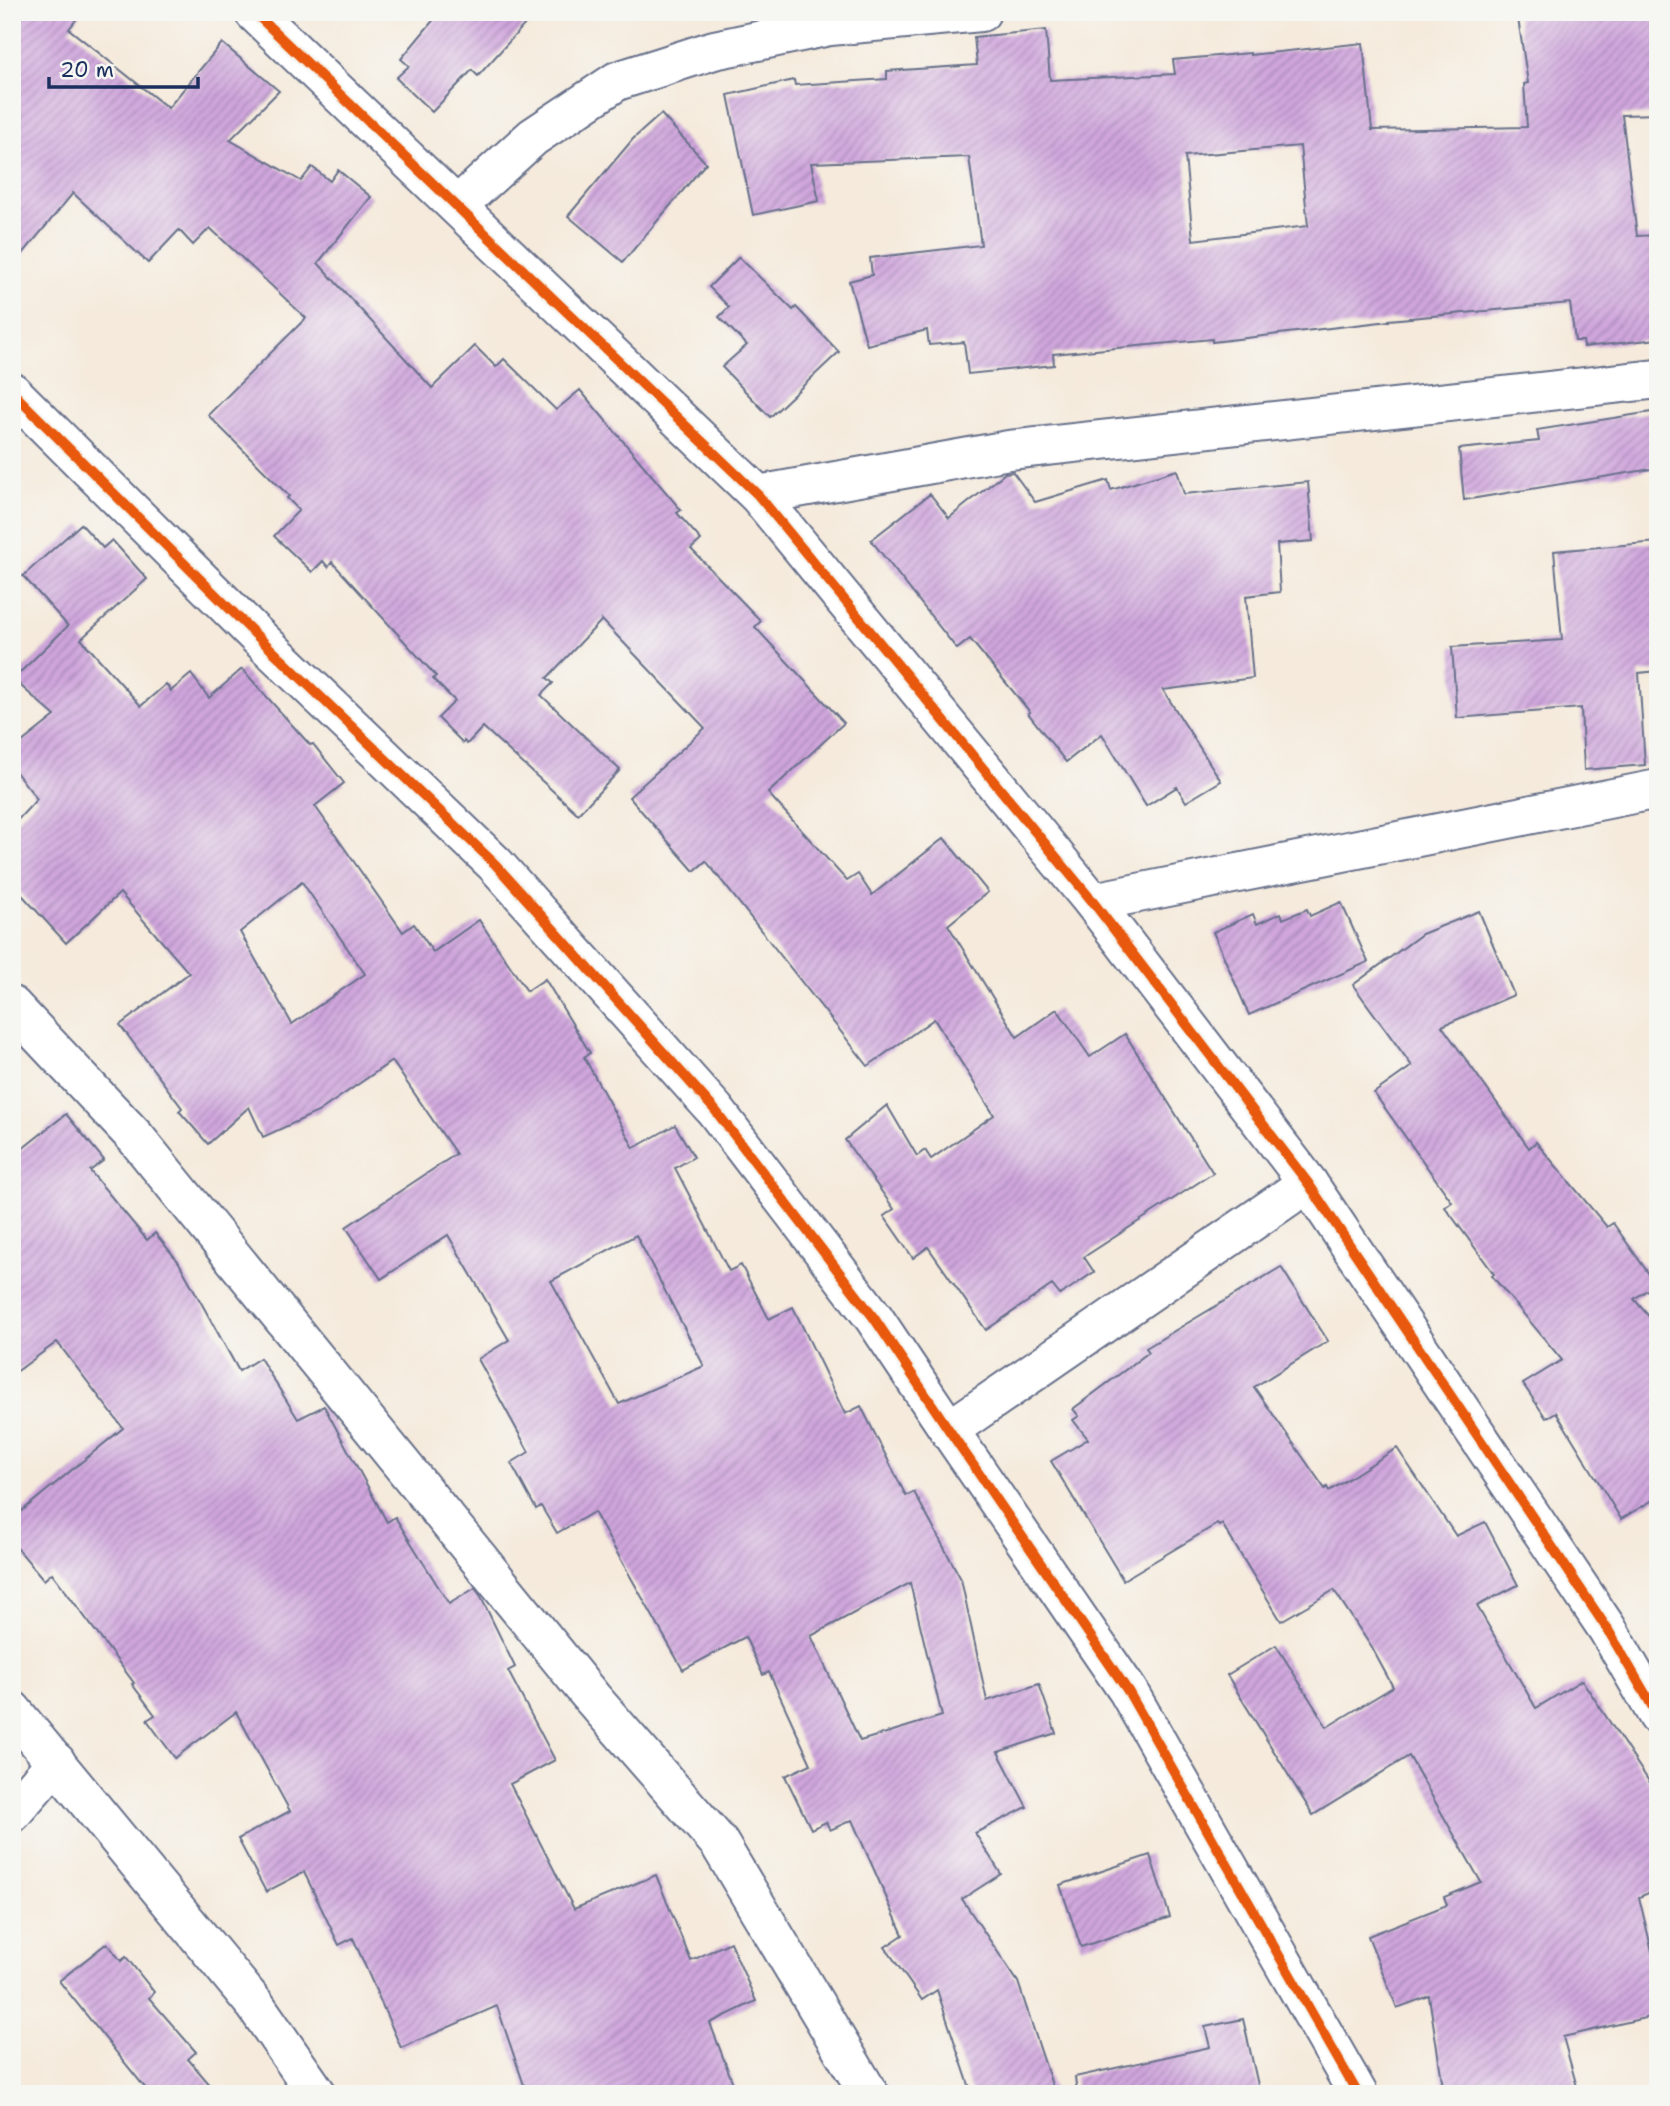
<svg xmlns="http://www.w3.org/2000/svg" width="1670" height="2106" font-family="'Shantell Sans',sans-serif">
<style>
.building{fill:url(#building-hatch);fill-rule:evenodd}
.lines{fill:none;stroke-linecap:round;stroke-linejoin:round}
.minor-casing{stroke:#67708a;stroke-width:42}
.minor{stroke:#fff;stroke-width:38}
.cycleway-casing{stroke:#f6f6f2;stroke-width:15}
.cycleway{stroke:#e8590c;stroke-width:10}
</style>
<defs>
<pattern id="building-hatch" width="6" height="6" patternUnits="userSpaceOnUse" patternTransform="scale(1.75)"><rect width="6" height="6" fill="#d0a6dd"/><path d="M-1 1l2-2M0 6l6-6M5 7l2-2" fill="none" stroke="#a888b6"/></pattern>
</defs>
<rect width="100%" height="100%" fill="#f6f6f2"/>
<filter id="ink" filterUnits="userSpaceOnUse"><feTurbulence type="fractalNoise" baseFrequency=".0143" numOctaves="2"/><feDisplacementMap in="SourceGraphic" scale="14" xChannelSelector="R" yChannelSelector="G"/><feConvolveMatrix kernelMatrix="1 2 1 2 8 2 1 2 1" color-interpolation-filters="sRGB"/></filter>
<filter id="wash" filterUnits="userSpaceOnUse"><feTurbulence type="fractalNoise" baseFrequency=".00686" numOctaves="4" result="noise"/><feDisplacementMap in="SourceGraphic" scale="28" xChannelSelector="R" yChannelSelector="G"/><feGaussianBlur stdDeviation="1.57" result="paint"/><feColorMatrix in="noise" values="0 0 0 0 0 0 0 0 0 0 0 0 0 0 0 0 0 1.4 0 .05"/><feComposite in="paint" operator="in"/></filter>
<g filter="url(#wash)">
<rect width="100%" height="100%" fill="#f5eadb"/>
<g id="blocks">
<g class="building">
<path d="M12,12H82L69,29L168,108L222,43L279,91L230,140L301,181L312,167L330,181L338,170L371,197L318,263L432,388L475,346L496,367L504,359L556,410L580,390L681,510L677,513L701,540L691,549L761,621L755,627L844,723L768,793L847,881L858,874L872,895L944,838L988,892L948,925L1017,1037L1057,1009L1090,1057L1125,1034L1213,1173L1084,1257L1094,1272L1060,1295L1052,1285L986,1330L928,1247L913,1258L884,1216L894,1209L845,1140L887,1105L917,1156L925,1150L931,1159L994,1115L934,1019L868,1066L706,861L694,871L629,797L705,728L602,620L547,678L553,683L541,695L620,770L578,814L483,727L467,744L464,741L463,743L438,718L455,701L433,679L436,676L332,562L328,567L323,561L312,572L274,536L299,510L287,498L289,496L208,415L306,318L210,228L193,245L179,230L148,263L73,193L12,267Z"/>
<path d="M440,12H536L478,76L472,70L432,112L396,78L409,66L401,59Z"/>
<path d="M1517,12H1658V114L1622,115L1637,236L1658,235V339L1584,347L1583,341H1575L1570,303L1389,320V321L1212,342V339L1053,354L1054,365L968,374L964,342L929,345L927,330L867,345L849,281L872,275L870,258L981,245L969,157L811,163L819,201L753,215L728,95L794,80L795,85L887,79V71L977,65L974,37L1046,30L1050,80L1175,74L1173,60L1250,53V55L1363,43L1372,130L1527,127L1524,84L1528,83ZM1300,146L1308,226L1193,240L1185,156Z"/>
<path d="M661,114L706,163L623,262L568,216L633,139Z"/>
<path d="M739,257L793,310L796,307L839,352L770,417L722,367L747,345L719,317L729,307L709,287Z"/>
<path d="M1658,411V468L1464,500L1459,449L1539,441L1537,430Z"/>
<path d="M1177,470L1184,494L1308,482L1313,541L1277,544L1280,592L1246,596L1253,678L1163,690L1221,781L1186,802L1177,787L1146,806L1102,734L1066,762L1028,713L1030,712L970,639L957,649L871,540L930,494L949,518L1005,473L1013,472L1035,502L1108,480L1111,490Z"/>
<path d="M81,524L103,548L112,540L147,579L81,639L141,706L166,684L171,691L191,674L209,698L242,669L310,745L313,744L344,783L315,806L403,932L414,924L433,952L479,920L527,991L545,979L590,1053L584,1057L634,1148L675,1125L694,1157L675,1168L729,1271L741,1265L769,1319L793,1307L845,1414L861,1406L906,1496L914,1492L961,1579L987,1701L1039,1684L1056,1733L998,1752L1027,1807L975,1833L1001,1874L962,1899L1018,1982L1055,2094H972L937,1990L922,2000L885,1947L903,1935L852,1820L830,1830L826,1822L811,1829L785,1776L811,1764L769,1672L763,1675L745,1637L683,1670L594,1512L557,1533L541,1506L536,1509L511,1463L529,1452L478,1359L509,1340L448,1235L381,1279L346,1227L456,1154L392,1061L318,1112L263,1137L249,1107L208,1144L179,1111L182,1108L120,1025L189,973L120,893L66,943L12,884V826L37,799L12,767V750L55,716L13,679L68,626L23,576ZM302,882L365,974L292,1024L240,932ZM636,1235L704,1366L619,1404L551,1281ZM910,1583L942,1716L860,1741L811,1636Z"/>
<path d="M1658,542V671L1639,673L1645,765L1584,770L1581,708L1457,718L1452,647L1562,640L1554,551Z"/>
<path d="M1341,902L1368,962L1249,1015L1213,932L1253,914L1257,924L1281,913L1283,919L1307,909L1310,916Z"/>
<path d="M1479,911L1514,995L1442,1026L1529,1148L1536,1142L1607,1227L1613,1223L1656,1284L1634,1299L1658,1327V1497L1621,1519L1556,1412L1546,1418L1523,1384L1562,1360L1492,1276L1494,1274L1445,1207L1452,1202L1374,1093L1412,1066L1353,985L1422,934Z"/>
<path d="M66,1114L104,1160L90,1171L147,1240L155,1233L178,1261L239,1371L260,1358L298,1419L324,1406L387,1522L395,1517L449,1604L475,1588L480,1595L515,1667L508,1671L555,1760L510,1784L574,1909L656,1875L691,1961L730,1942L756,2001L710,2023L737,2094H527L497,2006L401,2048L353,1938L339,1945L304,1872L266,1892L238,1839L290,1811L236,1712L175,1758L147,1720L155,1715L132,1684L134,1683L52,1573L44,1580L12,1542V1519L123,1428L57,1342L12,1375V1157Z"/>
<path d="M1281,1267L1328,1341L1254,1387L1325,1489L1327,1487L1329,1491L1397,1448L1456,1536L1485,1522L1518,1585L1477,1606L1536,1708L1582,1680L1658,1795V1889L1639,1897L1658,1976V2015L1563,2037L1579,2094H1444L1429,1996L1397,2008L1368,1936L1447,1905L1444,1897L1481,1882L1409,1756L1313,1815L1227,1675L1276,1645L1327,1727L1393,1687L1372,1648L1334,1590L1281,1621L1222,1524L1219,1526L1217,1524L1123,1580L1051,1461L1088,1439L1073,1420L1079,1416L1073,1409L1149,1352L1146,1348Z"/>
<path d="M1150,1855L1170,1917L1081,1947L1060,1885Z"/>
<path d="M107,1943L121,1961L126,1957L154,1992L149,1998L196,2052L188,2059L218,2094H150L59,1981Z"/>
<path d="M1243,2019L1260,2094H1077L1075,2077L1210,2047L1205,2027Z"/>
</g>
</g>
</g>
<g filter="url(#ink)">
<use href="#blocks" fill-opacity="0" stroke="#67708a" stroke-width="2"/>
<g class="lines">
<defs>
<g id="minor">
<path d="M254,12L758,495L1093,902L1308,1183L1608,1630L1658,1716"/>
<path d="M457,206L533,137L617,81L714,50L830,26L981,12"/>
<path d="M12,392L254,633L495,864L715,1110L874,1318L949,1430L1128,1691L1358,2094"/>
<path d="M758,495L1009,450L1658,379"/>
<path d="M1093,902L1658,789"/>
<path d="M12,1006L136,1138L593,1699L719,1843L869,2094"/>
<path d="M949,1430L1308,1183"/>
<path d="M12,1710L256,2006L317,2094"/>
<path d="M12,1813L56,1762"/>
</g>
</defs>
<use href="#minor" class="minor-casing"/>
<use href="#minor" class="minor"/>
<defs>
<g id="cycleway">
<path d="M254,12L758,495L1093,902L1308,1183L1608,1630L1658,1716"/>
<path d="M12,392L254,633L495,864L715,1110L874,1318L949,1430L1128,1691L1358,2094"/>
</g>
</defs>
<use href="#cycleway" class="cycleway-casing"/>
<use href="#cycleway" class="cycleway"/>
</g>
</g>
<rect width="1670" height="2106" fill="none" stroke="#f6f6f2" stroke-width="42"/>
<path d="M49 77v10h149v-10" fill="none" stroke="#1b2f5e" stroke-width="3.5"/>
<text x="60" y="77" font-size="21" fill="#1b2f5e" stroke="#f6f6f2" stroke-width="5" paint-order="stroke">20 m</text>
</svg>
